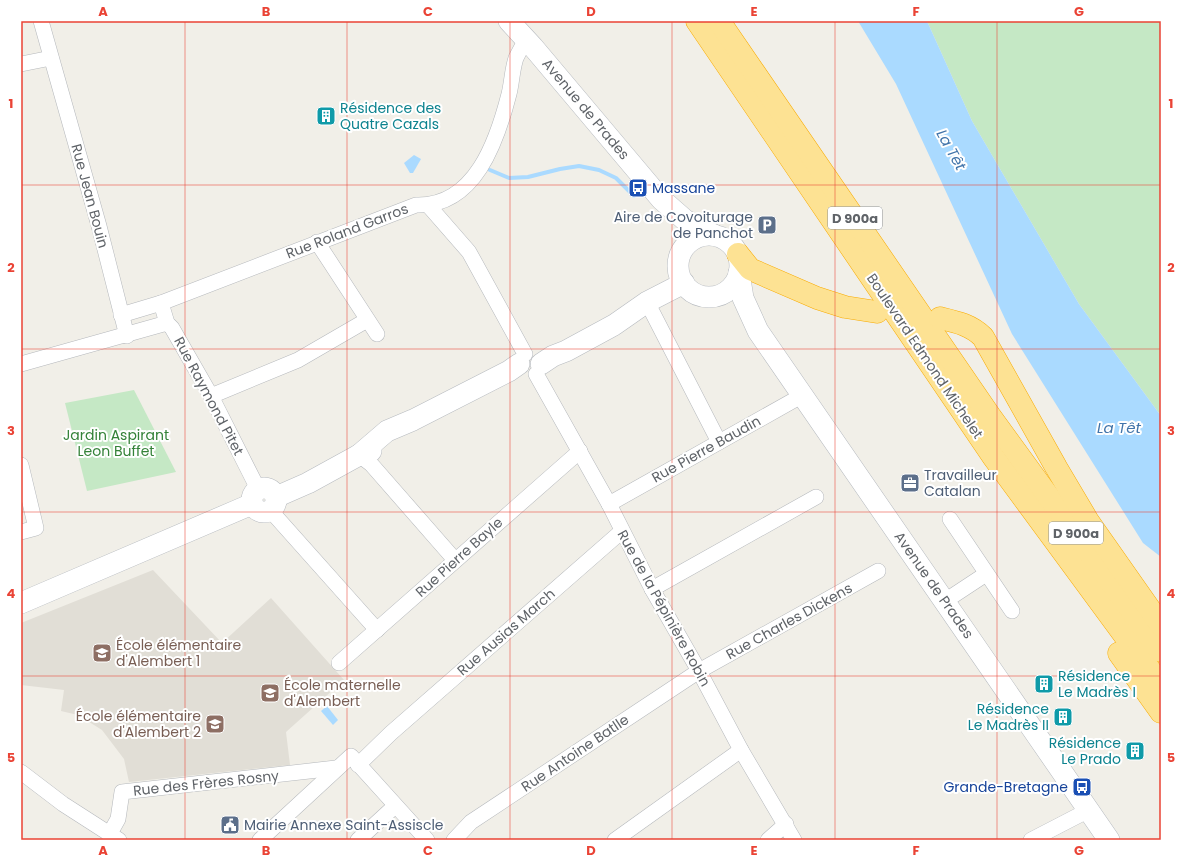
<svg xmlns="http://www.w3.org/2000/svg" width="1182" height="861" font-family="Poppins,sans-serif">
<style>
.education{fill:#e1ded6}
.green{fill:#c5e8c5}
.water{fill:#aadaff}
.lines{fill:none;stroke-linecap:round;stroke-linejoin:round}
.stream{stroke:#aadaff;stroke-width:4}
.street-casing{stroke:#b5b8bc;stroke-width:16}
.secondary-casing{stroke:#b6babf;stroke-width:22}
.highway-casing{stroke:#f9ab00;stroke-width:23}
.street{stroke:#fff;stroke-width:15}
.secondary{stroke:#fff;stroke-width:21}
.highway{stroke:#fde293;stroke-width:22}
.grid{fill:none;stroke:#ea4335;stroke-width:1;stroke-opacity:0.55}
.labels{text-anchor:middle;stroke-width:4;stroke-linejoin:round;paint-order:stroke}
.shield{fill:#fff;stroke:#8f9295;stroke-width:1}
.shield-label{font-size:13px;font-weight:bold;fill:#5f6368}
.culture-label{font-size:14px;fill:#0d838f;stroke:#fff;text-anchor:start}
.street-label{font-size:14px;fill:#5f6368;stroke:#fff}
.transit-label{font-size:14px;fill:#164399;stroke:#fff;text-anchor:start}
.service-label{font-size:14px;fill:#4e5e75;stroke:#fff;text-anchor:start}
.park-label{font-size:14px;fill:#348238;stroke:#fff}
.education-label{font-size:14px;fill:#785e54;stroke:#fff;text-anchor:start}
.water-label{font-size:15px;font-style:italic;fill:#4174aa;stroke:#fff}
.neatline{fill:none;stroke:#ea4335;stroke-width:1.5}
.grid-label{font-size:13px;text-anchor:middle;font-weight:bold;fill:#ea4335}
</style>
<rect width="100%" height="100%" fill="#f1efe8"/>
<path class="education" d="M153,570L222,643L271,598L344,680L286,732L290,765L129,782L124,759L102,730L78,715L61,711L64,690L21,685V623Z"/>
<g class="green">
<path d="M927,21H1161V416L1079,304L972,121Z"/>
<path d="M134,390L176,472L87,491L65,403Z"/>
</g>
<g class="water">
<path d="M858,21H927L972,121L1079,304L1161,416V557L1143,543L1012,334L896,84Z"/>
<path d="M414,155L421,159L413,173H410L404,163Z"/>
<path d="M327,706L338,720L333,725L321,711Z"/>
</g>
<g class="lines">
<path class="stream" d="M490,170L509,178L528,177L560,169L579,166L599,170L616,178L634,196"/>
<defs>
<g id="street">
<path d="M41,21L99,226L127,336"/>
<path d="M21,64L51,58"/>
<path d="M428,205L469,252L525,354"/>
<path d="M317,242L377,334"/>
<path d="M647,302L719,442"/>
<path d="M161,303L167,323L172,328L211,396L258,489"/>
<path d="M121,315L161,303L416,205C475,207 497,141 509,94C512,82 512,70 516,58C519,52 523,45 526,39"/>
<path d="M21,364L167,323"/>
<path d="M536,374L609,504L652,589L699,671L741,750L794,840"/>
<path d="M211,396L298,360L367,320"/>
<path d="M359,455L371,464L455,560"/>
<path d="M21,465L36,528L21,532"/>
<path d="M609,504L803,395"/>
<path d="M270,510L377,630"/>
<path d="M950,519L1012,611"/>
<path d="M652,589L816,497"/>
<path d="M945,601L986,574"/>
<path d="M339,663L580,451"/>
<path d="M358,765L391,733L622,531"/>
<path d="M21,772L63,804L119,840"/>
<path d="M109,835L118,819L122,792L336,768"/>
<path d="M260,840L351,756L427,840"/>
<path d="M358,840L395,806"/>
<path d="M454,840L471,822L699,671L878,571"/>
<path d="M615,840L741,750"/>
<path d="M768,840L786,824"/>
<path d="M1031,840L1089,810"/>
</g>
<g id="secondary">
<path d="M509,21L533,47L661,199L685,220L714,235"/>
<circle cx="709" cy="266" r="31"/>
<path d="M739,273L743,298L758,331L1109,840"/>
<path d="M541,364L553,356L566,351L614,325L647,302L684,283"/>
<path d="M359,455L387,431L413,420L509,371L519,364"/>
<circle cx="264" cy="500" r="12"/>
<path d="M276,497L308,483L359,455L371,451"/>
<path d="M21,603L252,504"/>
</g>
<g id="highway">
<path d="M697,21L994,458L1161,685"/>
<path d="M719,21L990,416L1161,651"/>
<path d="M738,254L750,269L817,298L845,307L877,312"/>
<path d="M940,318C957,322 971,325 983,337L1056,467L1088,521L1161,625"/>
<path d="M1119,653L1161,712"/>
</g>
</defs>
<use href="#street" class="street-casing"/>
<use href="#secondary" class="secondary-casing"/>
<use href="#highway" class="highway-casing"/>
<use href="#street" class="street"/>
<use href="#secondary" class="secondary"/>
<use href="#highway" class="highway"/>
</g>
<path class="grid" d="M185,21V840M347,21V840M510,21V840M672,21V840M835,21V840M997,21V840M21,185H1161M21,349H1161M21,512H1161M21,676H1161"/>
<defs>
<symbol id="building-square" viewBox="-11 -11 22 22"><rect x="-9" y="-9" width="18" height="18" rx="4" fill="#0f9aa8" stroke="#fff"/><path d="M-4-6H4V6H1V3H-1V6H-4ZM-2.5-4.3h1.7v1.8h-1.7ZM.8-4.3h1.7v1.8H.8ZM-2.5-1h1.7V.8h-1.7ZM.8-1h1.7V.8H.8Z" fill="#fff"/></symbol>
<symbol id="bus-square" viewBox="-11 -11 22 22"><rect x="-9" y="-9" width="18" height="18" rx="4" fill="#1a4fb4" stroke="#fff"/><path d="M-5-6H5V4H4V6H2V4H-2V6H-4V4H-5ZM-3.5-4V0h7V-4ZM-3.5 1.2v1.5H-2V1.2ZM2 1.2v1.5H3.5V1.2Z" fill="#fff"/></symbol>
<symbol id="parking-square" viewBox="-11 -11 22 22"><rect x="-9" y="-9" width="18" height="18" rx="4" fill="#5c6f8a" stroke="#fff"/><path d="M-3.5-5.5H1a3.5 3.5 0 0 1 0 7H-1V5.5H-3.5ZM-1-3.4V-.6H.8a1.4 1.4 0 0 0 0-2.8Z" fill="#fff"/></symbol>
<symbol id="office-square" viewBox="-11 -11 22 22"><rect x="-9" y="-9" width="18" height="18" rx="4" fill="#5c6f8a" stroke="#fff"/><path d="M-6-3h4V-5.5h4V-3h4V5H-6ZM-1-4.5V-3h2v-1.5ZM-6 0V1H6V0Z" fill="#fff"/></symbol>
<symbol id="school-square" viewBox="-11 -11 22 22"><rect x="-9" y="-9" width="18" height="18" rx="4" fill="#8d6e63" stroke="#fff"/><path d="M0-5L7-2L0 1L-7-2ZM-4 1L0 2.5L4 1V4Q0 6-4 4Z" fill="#fff"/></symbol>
<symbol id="civic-square" viewBox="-11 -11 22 22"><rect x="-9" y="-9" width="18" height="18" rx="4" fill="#5c6f8a" stroke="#fff"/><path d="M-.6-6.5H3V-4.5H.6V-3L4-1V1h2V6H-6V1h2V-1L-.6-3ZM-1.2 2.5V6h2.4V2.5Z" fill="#fff"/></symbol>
</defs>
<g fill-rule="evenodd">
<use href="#building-square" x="315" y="105" width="22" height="22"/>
<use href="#bus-square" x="627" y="177" width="22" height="22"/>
<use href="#parking-square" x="756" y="214" width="22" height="22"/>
<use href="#office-square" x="899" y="472" width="22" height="22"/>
<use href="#school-square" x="91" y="642" width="22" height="22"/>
<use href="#building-square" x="1033" y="673" width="22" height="22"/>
<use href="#school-square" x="259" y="682" width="22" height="22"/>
<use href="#building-square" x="1052" y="706" width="22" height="22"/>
<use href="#school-square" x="204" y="713" width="22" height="22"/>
<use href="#building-square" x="1124" y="740" width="22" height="22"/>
<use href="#bus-square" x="1071" y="776" width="22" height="22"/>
<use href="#civic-square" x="219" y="814" width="22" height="22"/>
</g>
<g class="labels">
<g class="shield">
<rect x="828" y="207" width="54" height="22" rx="3"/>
<rect x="1049" y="522" width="54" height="22" rx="3"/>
</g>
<g class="shield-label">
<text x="855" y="223">D 900a</text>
<text x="1076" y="538">D 900a</text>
</g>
<g class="culture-label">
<text x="340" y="113">Résidence des<tspan x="340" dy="16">Quatre Cazals</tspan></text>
<text x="1058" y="681">Résidence<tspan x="1058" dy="16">Le Madrès I</tspan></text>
<text x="1049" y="714" text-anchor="end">Résidence<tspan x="1049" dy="16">Le Madrès II</tspan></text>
<text x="1121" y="748" text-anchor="end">Résidence<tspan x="1121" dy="16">Le Prado</tspan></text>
</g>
<g class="street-label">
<text transform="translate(586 109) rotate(50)" y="5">Avenue de Prades</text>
<text transform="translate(90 196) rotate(75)" y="5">Rue Jean Bouin</text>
<text transform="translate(347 231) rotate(-21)" y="5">Rue Roland Garros</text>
<text transform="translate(925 356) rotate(56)" y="5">Boulevard Edmond Michelet</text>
<text transform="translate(209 396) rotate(62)" y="5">Rue Raymond Pitet</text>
<text transform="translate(706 449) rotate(-29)" y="5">Rue Pierre Baudin</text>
<text transform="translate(459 557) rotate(-42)" y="5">Rue Pierre Bayle</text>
<text transform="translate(934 585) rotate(55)" y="5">Avenue de Prades</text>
<text transform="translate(664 608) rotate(61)" y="5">Rue de la Pépinière Robin</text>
<text transform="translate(789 621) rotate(-29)" y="5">Rue Charles Dickens</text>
<text transform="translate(506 632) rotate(-41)" y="5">Rue Ausias March</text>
<text transform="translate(575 753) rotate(-34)" y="5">Rue Antoine Batlle</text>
<text transform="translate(206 783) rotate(-6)" y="5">Rue des Frères Rosny</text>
</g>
<g class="transit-label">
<text x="652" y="193">Massane</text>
<text x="1068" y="792" text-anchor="end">Grande-Bretagne</text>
</g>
<g class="service-label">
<text x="753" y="222" text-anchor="end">Aire de Covoiturage<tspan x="753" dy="16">de Panchot</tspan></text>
<text x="924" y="480">Travailleur<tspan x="924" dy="16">Catalan</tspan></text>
<text x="244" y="830">Mairie Annexe Saint-Assiscle</text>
</g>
<g class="park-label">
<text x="116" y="440">Jardin Aspirant<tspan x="116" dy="16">Leon Buffet</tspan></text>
</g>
<g class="education-label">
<text x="116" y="650">École élémentaire<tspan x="116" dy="16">d'Alembert 1</tspan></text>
<text x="284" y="690">École maternelle<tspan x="284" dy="16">d'Alembert</tspan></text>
<text x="201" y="721" text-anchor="end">École élémentaire<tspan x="201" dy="16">d'Alembert 2</tspan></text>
</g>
<g class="water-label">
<text transform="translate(951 150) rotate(61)" y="5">La Têt</text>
<text x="1119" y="433">La Têt</text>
</g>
</g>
<rect width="1182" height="861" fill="none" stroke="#ffffff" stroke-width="44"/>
<rect x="22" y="22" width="1138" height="817" class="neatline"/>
<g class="grid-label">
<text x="103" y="16">A</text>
<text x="266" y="16">B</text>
<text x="428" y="16">C</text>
<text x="591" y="16">D</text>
<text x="754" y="16">E</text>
<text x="916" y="16">F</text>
<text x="1079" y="16">G</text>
<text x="11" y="108">1</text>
<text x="1171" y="108">1</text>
<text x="11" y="272">2</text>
<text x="1171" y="272">2</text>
<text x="11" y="435">3</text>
<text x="1171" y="435">3</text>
<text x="11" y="598">4</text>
<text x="1171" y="598">4</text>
<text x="11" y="762">5</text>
<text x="1171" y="762">5</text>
<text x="103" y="855">A</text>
<text x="266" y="855">B</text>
<text x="428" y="855">C</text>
<text x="591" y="855">D</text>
<text x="754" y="855">E</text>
<text x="916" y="855">F</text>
<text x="1079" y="855">G</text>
</g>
</svg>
